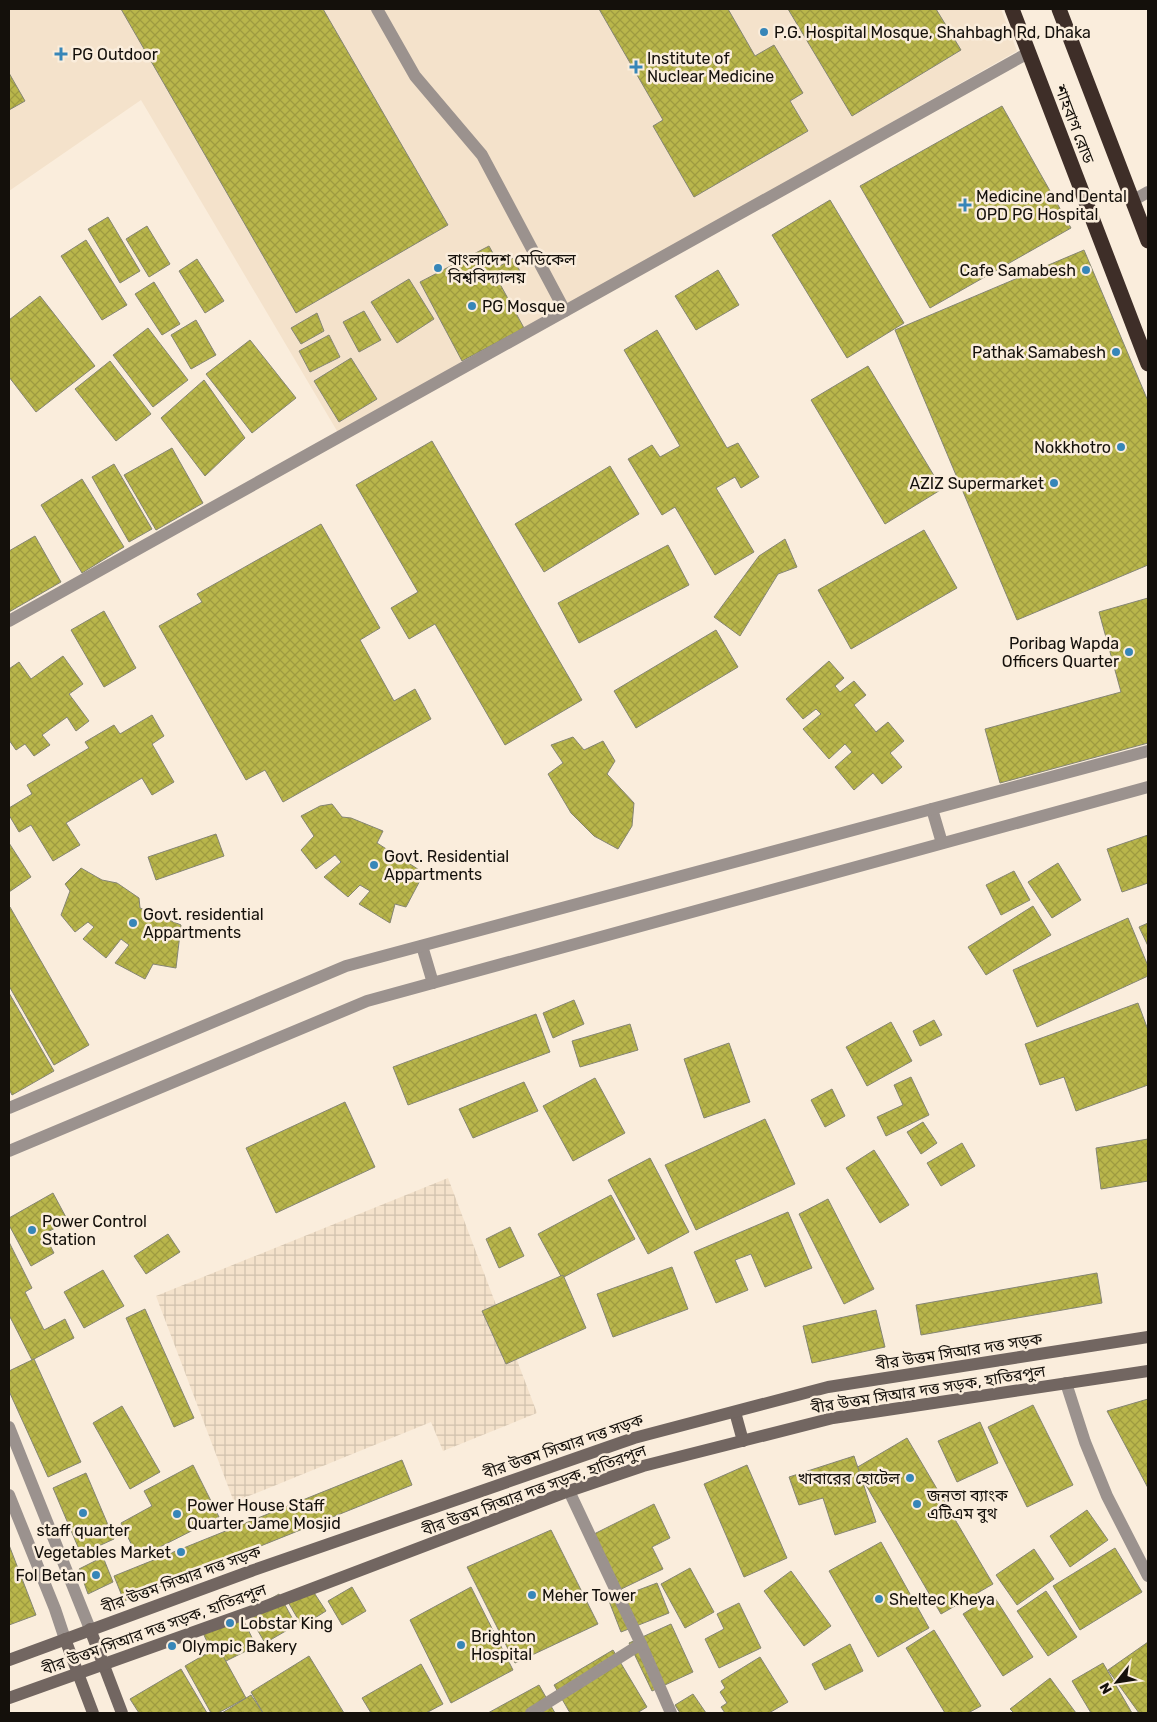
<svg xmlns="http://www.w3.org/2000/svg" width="1157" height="1722" font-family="Rubik,'Noto Sans Bengali',sans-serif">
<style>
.built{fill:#f4e2cb}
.industrial{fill:url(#industrial-grid)}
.building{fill:url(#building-cross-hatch);stroke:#858573}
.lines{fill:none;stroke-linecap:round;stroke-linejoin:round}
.lane{stroke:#9b928e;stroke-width:12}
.street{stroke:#9b928e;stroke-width:12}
.secondary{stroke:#726661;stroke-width:12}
.highway{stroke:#3e2e28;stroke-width:15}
.poi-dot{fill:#3786b8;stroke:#faeddc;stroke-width:2}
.labels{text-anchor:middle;stroke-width:5;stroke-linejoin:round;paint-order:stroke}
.poi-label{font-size:16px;fill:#14100b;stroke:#faeddc;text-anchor:start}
.street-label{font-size:16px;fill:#14100b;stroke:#faeddc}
</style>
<defs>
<pattern id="industrial-grid" width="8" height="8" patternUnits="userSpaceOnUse" patternTransform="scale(1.25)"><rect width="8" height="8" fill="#f4e2cb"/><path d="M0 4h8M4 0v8" fill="none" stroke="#d0c1ad"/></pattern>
<pattern id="building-cross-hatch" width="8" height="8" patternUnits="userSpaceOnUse" patternTransform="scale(1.25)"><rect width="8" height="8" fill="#b9b64b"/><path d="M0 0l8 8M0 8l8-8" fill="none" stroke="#9e9b40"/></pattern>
</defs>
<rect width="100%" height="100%" fill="#faeddc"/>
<path class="built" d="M9,9H1001L1017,51L340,436L141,100L9,191Z"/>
<path class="industrial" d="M448,1178L537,1413L443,1451L431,1422L234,1502L156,1296Z"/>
<g class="building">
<path d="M121,9H323L448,225L296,313Z"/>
<path d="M599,9H728L755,56L774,45L803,93L790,101L808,131L694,197L653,126L663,120Z"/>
<path d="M788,9H936L961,50L852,116Z"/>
<path d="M9,73L25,101L9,110Z"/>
<path d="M1002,106L1071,228L930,308L860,186Z"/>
<path d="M830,200L904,323L847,358L772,235Z"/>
<path d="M108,217L140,271L120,283L88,229Z"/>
<path d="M147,226L170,264L149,277L126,239Z"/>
<path d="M86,240L127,305L102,320L61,256Z"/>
<path d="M489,246L500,266L513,258L521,273L500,284L524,328L462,361L420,282Z"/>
<path d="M1084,250L1148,401V565L1017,620L895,330Z"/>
<path d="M197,259L224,301L205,313L179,271Z"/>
<path d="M718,270L739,305L696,330L675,296Z"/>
<path d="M409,279L434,319L397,343L371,302Z"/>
<path d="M154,282L180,324L162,335L135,294Z"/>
<path d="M40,296L95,366L36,412L9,377V320Z"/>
<path d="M364,311L381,340L359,352L343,322Z"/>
<path d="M317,313L324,331L301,344L291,328Z"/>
<path d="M196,320L216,355L191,369L171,335Z"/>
<path d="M148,328L188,380L153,407L113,355Z"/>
<path d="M657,330L727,448L738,443L759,477L741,488L735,477L716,488L754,552L715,575L675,507L662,515L628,459L652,445L660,457L680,446L624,350Z"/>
<path d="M329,335L340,357L310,372L299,351Z"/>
<path d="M250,340L296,398L252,433L206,374Z"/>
<path d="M351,358L377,399L339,422L314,381Z"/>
<path d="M110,361L151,414L116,441L75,389Z"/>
<path d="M868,366L942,489L885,524L811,400Z"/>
<path d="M204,380L245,438L205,476L161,418Z"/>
<path d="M432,441L582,700L505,745L435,624L409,639L391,608L418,592L356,485Z"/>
<path d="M172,448L203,503L156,530L124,475Z"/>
<path d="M114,464L152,529L129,542L92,477Z"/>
<path d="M610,466L639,514L544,572L515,524Z"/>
<path d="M82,479L124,547L82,573L41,505Z"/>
<path d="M321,524L380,628L360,640L394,701L415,689L431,719L283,802L265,770L246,780L159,626L202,602L197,594Z"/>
<path d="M924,530L957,588L851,649L818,590Z"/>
<path d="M35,536L61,582L9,612V551Z"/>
<path d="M785,539L797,567L778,574L740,636L714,617L759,556Z"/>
<path d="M668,545L689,585L579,643L558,603Z"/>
<path d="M1148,598V743L1000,783L985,729L1121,692L1099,612Z"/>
<path d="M104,611L136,668L104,687L71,630Z"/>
<path d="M716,630L738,667L636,728L614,691Z"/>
<path d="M63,656L83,684L69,694L89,721L76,731L67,717L42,735L50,745L34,756L25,744L16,750L9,740V669L19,662L31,679Z"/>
<path d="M829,661L844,678L835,686L840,692L854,681L866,695L854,705L876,732L888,722L904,741L890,753L902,767L882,784L873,773L854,790L835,767L852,752L845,744L829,759L803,729L821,714L816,709L803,719L786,699Z"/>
<path d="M152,715L164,736L152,744L174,782L152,795L142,778L66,823L80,845L53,861L31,825L19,832L9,815V808L32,794L27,785L89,748L85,742L114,725L120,734Z"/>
<path d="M573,737L584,750L603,741L615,761L607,774L634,803L632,826L618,849L594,836L571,813L548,774L563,763L551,745Z"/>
<path d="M332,804L342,817L351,818L383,831L377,843L424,873L406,907L395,904L390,923L359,904L370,891L360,885L348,897L324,877L341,862L335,855L316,869L301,850L314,836L301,816L320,806Z"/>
<path d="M216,834L224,856L156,880L148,857Z"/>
<path d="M1148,835V883L1122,892L1107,849Z"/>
<path d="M9,843L31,877L9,892Z"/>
<path d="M1058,863L1081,900L1052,918L1028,882Z"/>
<path d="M81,868L102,880L117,883L139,898L140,908L181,925L176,968L153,964L145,979L115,963L129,945L121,939L106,958L83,939L94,927L88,922L75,932L61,915L70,891L65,884Z"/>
<path d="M1014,871L1030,900L1001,915L986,885Z"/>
<path d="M1033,906L1051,935L986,975L968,947Z"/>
<path d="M10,907L89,1045L54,1065L9,986V908Z"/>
<path d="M1128,918L1148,966V976L1037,1027L1013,970Z"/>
<path d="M1148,923V946L1139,927Z"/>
<path d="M9,993L54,1071L12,1095L9,1089Z"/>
<path d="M574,1000L584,1024L553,1038L543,1013Z"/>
<path d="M1138,1003L1148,1030V1085L1076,1111L1064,1077L1040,1085L1025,1044Z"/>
<path d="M536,1014L550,1052L408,1105L393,1067Z"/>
<path d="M934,1020L942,1035L920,1046L913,1031Z"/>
<path d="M891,1022L912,1061L867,1086L846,1047Z"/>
<path d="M630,1024L638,1050L580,1067L572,1041Z"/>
<path d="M729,1043L750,1102L704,1118L684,1059Z"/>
<path d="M911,1077L929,1115L886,1136L877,1117L903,1105L894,1085Z"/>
<path d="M595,1078L625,1133L573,1161L543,1106Z"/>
<path d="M524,1082L538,1111L473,1138L459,1109Z"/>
<path d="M832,1089L845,1116L825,1127L811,1100Z"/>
<path d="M345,1102L375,1167L276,1213L246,1148Z"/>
<path d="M765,1119L795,1184L696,1230L665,1165Z"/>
<path d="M923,1122L937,1143L921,1154L907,1132Z"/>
<path d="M1148,1139V1181L1101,1189L1096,1148Z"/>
<path d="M962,1143L975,1166L941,1186L927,1163Z"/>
<path d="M874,1150L909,1205L880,1223L846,1168Z"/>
<path d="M650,1158L689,1232L648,1254L608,1180Z"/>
<path d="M53,1193L68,1221L44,1234L54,1253L31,1266L9,1225V1218Z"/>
<path d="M611,1195L635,1239L562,1278L538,1234Z"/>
<path d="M828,1199L874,1289L844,1304L799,1214Z"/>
<path d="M788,1212L812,1268L765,1287L751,1254L735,1260L748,1290L716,1303L694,1252Z"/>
<path d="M510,1227L524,1256L499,1268L486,1239Z"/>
<path d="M168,1234L180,1252L146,1274L134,1256Z"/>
<path d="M9,1242L32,1288L25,1292L44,1330L65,1319L74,1338L32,1360L9,1315Z"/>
<path d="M672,1267L688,1309L613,1337L597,1294Z"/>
<path d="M103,1270L124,1306L84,1328L64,1292Z"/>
<path d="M1097,1273L1102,1303L921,1335L916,1305Z"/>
<path d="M563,1275L586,1328L506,1364L482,1311Z"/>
<path d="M145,1309L194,1418L174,1427L126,1318Z"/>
<path d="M876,1310L885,1347L812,1363L803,1326Z"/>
<path d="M34,1359L81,1462L48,1477L9,1391V1371Z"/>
<path d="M1148,1399V1488L1107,1411Z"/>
<path d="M1033,1405L1073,1485L1027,1507L988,1427Z"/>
<path d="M122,1406L160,1472L130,1489L93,1423Z"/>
<path d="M980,1422L998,1463L957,1482L938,1441Z"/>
<path d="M907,1438L993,1584L941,1614L856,1468Z"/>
<path d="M854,1456L876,1522L835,1535L823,1498L799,1505L789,1477Z"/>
<path d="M402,1460L412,1485L124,1601L114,1576Z"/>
<path d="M193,1465L219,1517L138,1558L121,1523L152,1506L144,1491Z"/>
<path d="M747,1465L787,1558L744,1577L704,1484Z"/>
<path d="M86,1473L114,1539L81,1554L53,1488Z"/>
<path d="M654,1504L670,1538L652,1547L663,1569L615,1592L588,1537Z"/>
<path d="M1087,1510L1108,1540L1070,1567L1050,1536Z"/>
<path d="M551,1530L598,1624L515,1663L467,1567Z"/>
<path d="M881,1542L929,1628L878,1657L829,1571Z"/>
<path d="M9,1545L36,1615L9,1625Z"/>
<path d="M1115,1548L1142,1592L1080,1630L1053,1586Z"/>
<path d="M1034,1549L1054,1579L1017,1605L996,1575Z"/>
<path d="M103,1557L113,1582L88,1594L79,1569Z"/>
<path d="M690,1568L714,1612L685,1628L661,1584Z"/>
<path d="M791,1571L831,1626L804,1646L764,1591Z"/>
<path d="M657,1583L669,1613L621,1632L609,1601Z"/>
<path d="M352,1587L366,1611L342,1625L328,1601Z"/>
<path d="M471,1587L513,1670L451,1703L410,1620Z"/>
<path d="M311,1588L326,1611L302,1626L288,1602Z"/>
<path d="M1046,1591L1077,1637L1048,1656L1017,1611Z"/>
<path d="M279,1594L296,1625L265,1643L247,1612Z"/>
<path d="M993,1595L1033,1657L1003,1676L963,1614Z"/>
<path d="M739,1603L761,1648L719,1668L705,1639L724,1629L717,1614Z"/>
<path d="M241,1615L256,1646L218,1665L203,1633Z"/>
<path d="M671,1624L693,1672L652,1691L629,1643Z"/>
<path d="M934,1630L981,1706L968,1713H945L906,1648Z"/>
<path d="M1148,1642V1713H1139L1108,1670Z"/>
<path d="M850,1644L863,1671L825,1690L812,1664Z"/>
<path d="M218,1647L246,1698L218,1713H211L185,1666Z"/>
<path d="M613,1650L647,1707L637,1713H570L554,1685Z"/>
<path d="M309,1656L344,1713H263L251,1692Z"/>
<path d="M760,1657L788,1702L769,1713H725L721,1707L727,1703L720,1692L725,1688L721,1681Z"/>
<path d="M1103,1663L1132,1713H1091L1072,1681Z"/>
<path d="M421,1664L443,1704L426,1713H371L362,1698Z"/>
<path d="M181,1669L207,1713H139L130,1699Z"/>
<path d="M1050,1678L1076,1713H1014L1010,1709Z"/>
<path d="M539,1685L555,1713H488Z"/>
<path d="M693,1694L706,1713H680L675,1705Z"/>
<path d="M251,1695L263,1713H245L244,1712L242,1713H222Z"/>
</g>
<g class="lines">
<g class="lane">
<path d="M377,9L415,76L482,155L565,311"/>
<path d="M1132,201L1148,192"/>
</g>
<g class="street">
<path d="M9,621L1028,53"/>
<path d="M932,809L942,843"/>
<path d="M422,946L433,983"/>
<path d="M9,1108L346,966L1148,751"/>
<path d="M9,1151L367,1001L1148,787"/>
<path d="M1066,1383L1085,1442L1107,1496L1148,1576"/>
<path d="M9,1427L90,1629"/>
<path d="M569,1491L641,1644L671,1713"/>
<path d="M9,1495L55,1609L65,1639"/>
<path d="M531,1713L641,1644"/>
</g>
<g class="secondary">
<path d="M735,1412L743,1441"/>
<path d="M90,1629L122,1713"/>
<path d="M65,1639L93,1713"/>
<path d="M9,1660L251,1571L634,1438L828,1387L1148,1337"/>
<path d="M9,1698L253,1611L569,1491L643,1466L833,1418L1148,1371"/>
</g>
<g class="highway">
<path d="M1012,9L1148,364"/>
<path d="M1059,9L1148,241"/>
</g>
</g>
<g class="poi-dot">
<circle cx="764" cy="32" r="5"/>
<path d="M58.5 46.5h5v5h5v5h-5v5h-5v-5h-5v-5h5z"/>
<path d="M633.5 59.5h5v5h5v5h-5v5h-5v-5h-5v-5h5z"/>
<path d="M962.5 197.5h5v5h5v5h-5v5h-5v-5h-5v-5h5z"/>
<circle cx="438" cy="268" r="5"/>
<circle cx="1086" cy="270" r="5"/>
<circle cx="472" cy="306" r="5"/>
<circle cx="1116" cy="352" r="5"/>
<circle cx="1121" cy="447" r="5"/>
<circle cx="1054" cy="483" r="5"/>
<circle cx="1129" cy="652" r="5"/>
<circle cx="374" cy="865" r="5"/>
<circle cx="133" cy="923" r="5"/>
<circle cx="32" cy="1230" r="5"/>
<circle cx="910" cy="1478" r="5"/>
<circle cx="917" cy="1504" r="5"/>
<circle cx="83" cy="1513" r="5"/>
<circle cx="177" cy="1514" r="5"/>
<circle cx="181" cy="1552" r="5"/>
<circle cx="96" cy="1575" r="5"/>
<circle cx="532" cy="1595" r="5"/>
<circle cx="879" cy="1599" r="5"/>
<circle cx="230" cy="1623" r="5"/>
<circle cx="461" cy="1645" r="5"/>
<circle cx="172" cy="1646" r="5"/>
</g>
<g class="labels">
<g class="poi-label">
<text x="774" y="38">P.G. Hospital Mosque, Shahbagh Rd, Dhaka</text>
<text x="72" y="60">PG Outdoor</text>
<text x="647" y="64">Institute of<tspan x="647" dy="18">Nuclear Medicine</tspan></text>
<text x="976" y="202">Medicine and Dental<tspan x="976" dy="18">OPD PG Hospital</tspan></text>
<text x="448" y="265">বাংলাদেশ মেডিকেল<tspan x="448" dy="18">বিশ্ববিদ্যালয়</tspan></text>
<text x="1076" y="276" text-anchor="end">Cafe Samabesh</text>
<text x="482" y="312">PG Mosque</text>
<text x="1106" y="358" text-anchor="end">Pathak Samabesh</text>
<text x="1111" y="453" text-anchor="end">Nokkhotro</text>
<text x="1044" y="489" text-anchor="end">AZIZ Supermarket</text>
<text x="1119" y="649" text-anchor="end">Poribag Wapda<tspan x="1119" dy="18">Officers Quarter</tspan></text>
<text x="384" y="862">Govt. Residential<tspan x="384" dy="18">Appartments</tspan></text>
<text x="143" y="920">Govt. residential<tspan x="143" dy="18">Appartments</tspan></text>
<text x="42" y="1227">Power Control<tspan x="42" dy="18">Station</tspan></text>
<text x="900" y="1484" text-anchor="end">খাবারের হোটেল</text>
<text x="927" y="1501">জনতা ব্যাংক<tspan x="927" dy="18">এটিএম বুথ</tspan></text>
<text x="187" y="1511">Power House Staff<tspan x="187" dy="18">Quarter Jame Mosjid</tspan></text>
<text x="83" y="1536" text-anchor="middle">staff quarter</text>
<text x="171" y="1558" text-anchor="end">Vegetables Market</text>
<text x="86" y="1581" text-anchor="end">Fol Betan</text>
<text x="542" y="1601">Meher Tower</text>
<text x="889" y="1605">Sheltec Kheya</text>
<text x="240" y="1629">Lobstar King</text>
<text x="471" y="1642">Brighton<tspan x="471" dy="18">Hospital</tspan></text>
<text x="182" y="1652">Olympic Bakery</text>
</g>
<g class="street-label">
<text transform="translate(1075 124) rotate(69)" y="6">শাহবাগ রোড</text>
<text transform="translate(959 1351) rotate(-9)" y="6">বীর উত্তম সিআর দত্ত সড়ক</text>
<text transform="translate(928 1389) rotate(-9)" y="6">বীর উত্তম সিআর দত্ত সড়ক, হাতিরপুল</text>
<text transform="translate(563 1446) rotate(-19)" y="6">বীর উত্তম সিআর দত্ত সড়ক</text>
<text transform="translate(534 1490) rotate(-20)" y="6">বীর উত্তম সিআর দত্ত সড়ক, হাতিরপুল</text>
<text transform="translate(181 1579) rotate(-20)" y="6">বীর উত্তম সিআর দত্ত সড়ক</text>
<text transform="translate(154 1629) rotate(-20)" y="6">বীর উত্তম সিআর দত্ত সড়ক, হাতিরপুল</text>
</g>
</g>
<rect width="1157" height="1722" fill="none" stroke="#14100b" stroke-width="20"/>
<g transform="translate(1117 1682) rotate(240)" stroke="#faeddc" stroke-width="4" paint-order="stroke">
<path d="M0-4L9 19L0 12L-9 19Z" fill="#14100b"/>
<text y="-8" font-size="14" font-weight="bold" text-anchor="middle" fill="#14100b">N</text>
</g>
</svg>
